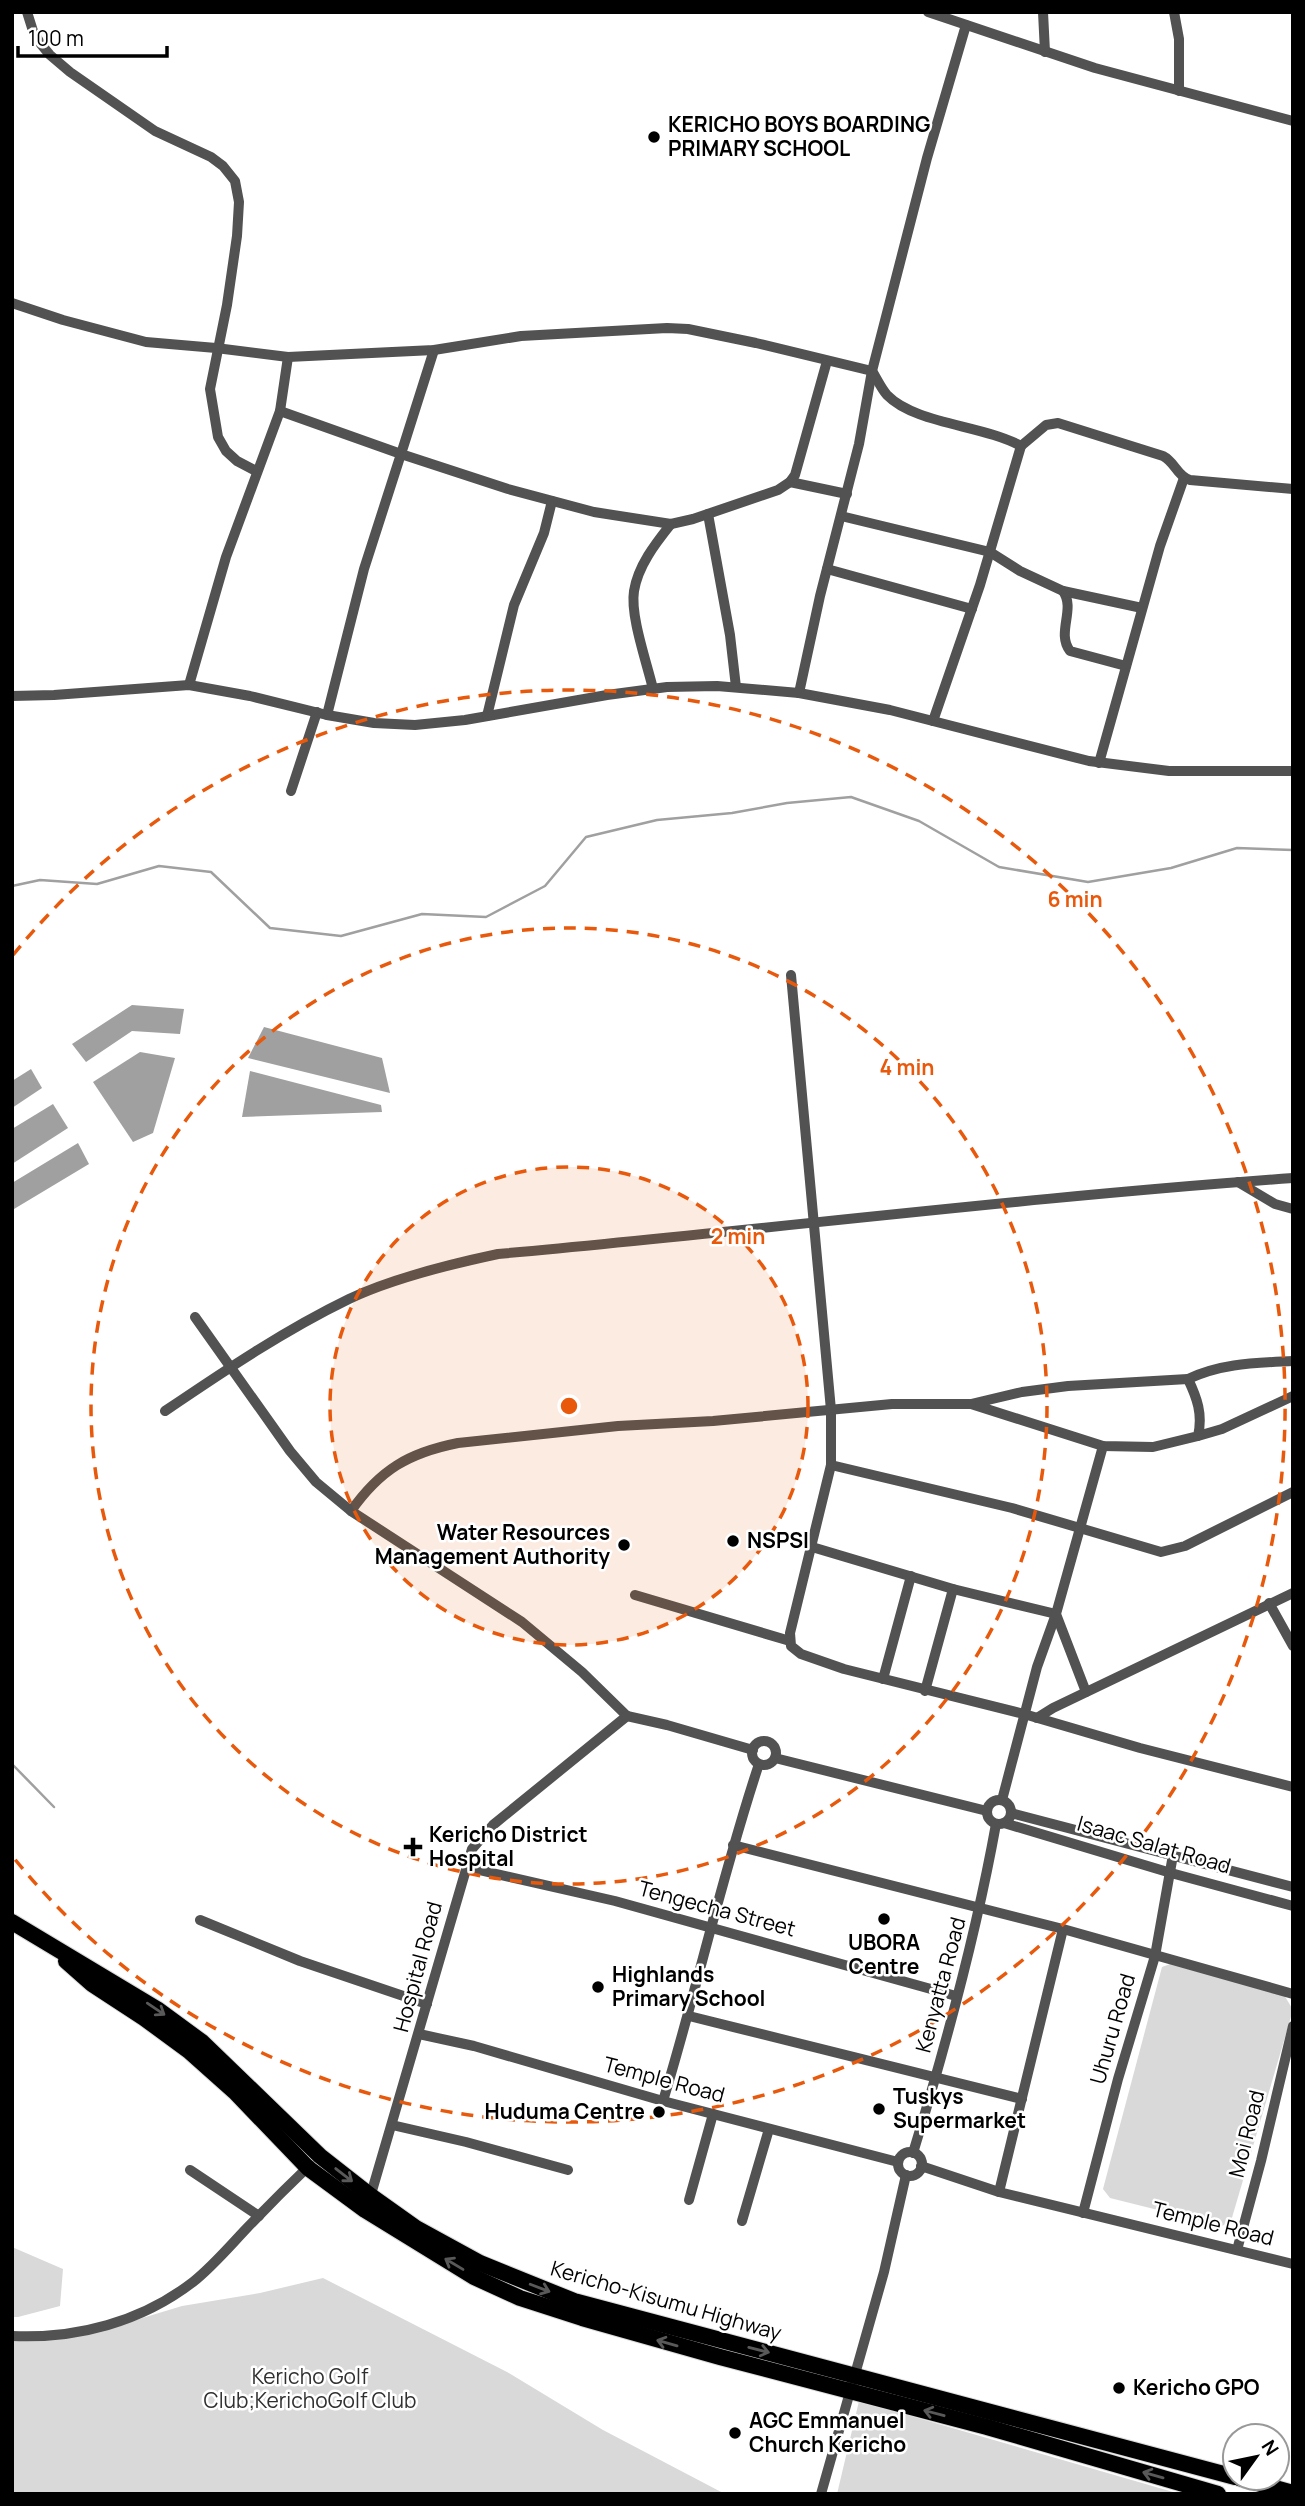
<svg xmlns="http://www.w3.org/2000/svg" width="1305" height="2506" font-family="Manrope,sans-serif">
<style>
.green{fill:#d9d9d9}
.water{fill:#a0a0a0}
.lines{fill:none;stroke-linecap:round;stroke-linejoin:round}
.stream{stroke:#a0a0a0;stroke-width:2.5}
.highway-casing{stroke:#dbdbdb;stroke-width:18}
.minor{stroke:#525252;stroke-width:10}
.highway{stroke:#000;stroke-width:16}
.oneway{stroke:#595959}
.ring{fill:none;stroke:#e8590c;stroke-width:3.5;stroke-dasharray:12 9}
.poi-dot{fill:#000;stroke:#fff;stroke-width:2.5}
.labels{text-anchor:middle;stroke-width:5;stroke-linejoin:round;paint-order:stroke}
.poi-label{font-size:21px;font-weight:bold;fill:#000;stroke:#fff;text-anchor:start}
.street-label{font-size:21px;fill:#000;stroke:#fff}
.park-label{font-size:21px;fill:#303030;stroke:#fff}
.centre{fill:#e8590c;stroke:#fff;stroke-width:3.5}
.ring-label{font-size:21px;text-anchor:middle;font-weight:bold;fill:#e8590c;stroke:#fff;stroke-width:5;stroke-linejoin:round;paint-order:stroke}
</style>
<rect width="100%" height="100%" fill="#fff"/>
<g class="green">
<path d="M1173,1963L1283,1993L1293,2010L1231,2221L1222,2226L1110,2198L1103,2189L1162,1967Z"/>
<path d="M12,2247L63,2269L60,2306L18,2317H12Z"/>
<path d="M323,2278L507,2372L603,2430L725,2494H12V2338L116,2326L182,2306L260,2293Z"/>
<path d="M859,2401L1180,2494H837Z"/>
</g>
<g class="water">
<path d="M132,1005L184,1009L180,1034L132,1031L86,1062L72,1044Z"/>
<path d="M264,1027L382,1058L390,1093L248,1058Z"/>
<path d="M140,1052L175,1058L153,1133L133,1142L93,1082Z"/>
<path d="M31,1069L42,1088L12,1108V1081Z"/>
<path d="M250,1071L381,1105L382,1112L242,1117Z"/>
<path d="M53,1104L68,1128L12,1164V1129Z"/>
<path d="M78,1143L89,1164L14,1209L12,1216V1183Z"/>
</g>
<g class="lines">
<g class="stream">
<path d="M12,886L40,880L97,884L159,866L211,872L270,928L341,936L422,914L486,917L545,886L586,837L657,820L732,813L787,803L851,797L919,821L999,867L1088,882L1171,868L1237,848L1293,850"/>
<path d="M12,1764L54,1807"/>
</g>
<defs>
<g id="highway">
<path d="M12,1922L157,2009L202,2042L320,2156L371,2196L416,2228L480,2263L574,2301L1235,2477"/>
<path d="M66,1961L92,1984L144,2018L189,2051L235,2092L308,2168L365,2210L474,2277L520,2298L582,2318L720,2357L987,2427L1218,2494"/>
<path d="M1239,2478L1293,2493"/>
</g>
</defs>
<use href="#highway" class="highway-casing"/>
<g class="minor">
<path d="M27,12L33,31L40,43L50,55L70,72L155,131L211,157L223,166L235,181L239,202L237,236L227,305L210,389L218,437L226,451L237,461L256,471"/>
<path d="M928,12L1095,68L1293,121"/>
<path d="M1043,12L1045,52"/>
<path d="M1174,12L1179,39V91"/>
<path d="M12,303L63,320L146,342L216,348L288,357L434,350L521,336L667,328L688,329L756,343L872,371C877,379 881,388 887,395C915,424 983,425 1021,446L980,585L933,721"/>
<path d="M434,350L401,454L508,489L594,512L671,524L693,519L778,490L790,482L795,475L827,361"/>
<path d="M280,411L401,454L364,569L327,715"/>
<path d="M1021,446L1046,425L1058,423L1163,456C1175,462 1177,476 1190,480L1293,489"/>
<path d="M790,482L847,494"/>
<path d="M708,514L730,635L736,687"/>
<path d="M841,516L990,552L1020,571L1063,591C1076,609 1056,633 1070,651L1126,666"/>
<path d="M827,569L972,609"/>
<path d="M1063,591L1142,608"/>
<path d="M189,685L226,557L280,411L288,357"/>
<path d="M653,689C647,663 630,616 634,591C638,566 655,544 671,524"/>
<path d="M799,693L820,596L859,444L872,371L927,158L966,25"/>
<path d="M12,696L54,695L189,685L250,696L327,715L374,723L415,725L465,720L607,695L667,687L717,686L799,693L890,710L1089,761L1169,771H1293"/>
<path d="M487,716L514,605L544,533L552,501"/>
<path d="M1099,763L1160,546L1184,478"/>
<path d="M291,791L317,712"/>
<path d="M791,975L831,1410V1465L790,1633L791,1646L801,1654L844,1669L1024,1714L1140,1748L1293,1787"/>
<path d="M1238,1182L1275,1204L1293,1209"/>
<path d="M195,1317L290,1451L316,1482L351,1511L522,1622L582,1672L627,1716"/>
<path d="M1188,1379C1197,1398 1203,1414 1198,1436L1153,1447L1103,1446L971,1404L1022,1392L1068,1386Z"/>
<path d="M1188,1379C1222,1363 1255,1363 1293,1361"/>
<path d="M165,1411C224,1371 285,1330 349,1299C393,1278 451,1264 498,1254C763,1230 1027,1197 1293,1178"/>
<path d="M1198,1436L1222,1429L1293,1396"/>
<path d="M831,1465L1012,1508L1161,1552L1185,1546L1293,1492"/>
<path d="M351,1511C380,1470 408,1453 458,1443L618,1426L713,1421L892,1404H971"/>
<path d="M812,1547L953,1589L1056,1614L1037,1667L1002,1800"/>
<path d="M635,1595L790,1641"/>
<path d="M1269,1603L1293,1646"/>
<path d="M883,1679L911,1576"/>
<path d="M925,1691L953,1589"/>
<path d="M1086,1692L1056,1614L1103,1446"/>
<path d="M627,1716L667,1725L753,1750"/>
<path d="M1037,1718L1053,1708L1293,1593"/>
<circle cx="764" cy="1753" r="12"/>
<path d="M775,1758L987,1811"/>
<circle cx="999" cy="1812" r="12"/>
<path d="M1011,1813L1293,1887"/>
<path d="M1004,1823L1171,1873L1293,1906"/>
<path d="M733,1845L1063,1929L1293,1994"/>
<path d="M466,1867L615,1901L956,1996"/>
<path d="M200,1920L300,1961L427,2004"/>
<path d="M689,2016L1022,2099"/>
<path d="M419,2034L474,2046L663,2101L898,2162"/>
<path d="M663,2101C697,1989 722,1875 759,1764"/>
<path d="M392,2125L466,2142L568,2170"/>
<circle cx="910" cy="2164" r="12"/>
<path d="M913,2153C946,2045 976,1935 996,1824"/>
<path d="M921,2166L999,2192L1293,2264"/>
<path d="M190,2170L259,2216"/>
<path d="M999,2192L1063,1929"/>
<path d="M689,2200L713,2114"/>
<path d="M369,2201L472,1849L493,1825L627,1716"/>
<path d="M1083,2213L1118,2079L1155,1956L1173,1855"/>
<path d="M742,2221L769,2129"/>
<path d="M1237,2250L1261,2161L1293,2026"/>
<path d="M12,2336C77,2339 141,2322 193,2282C212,2267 229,2247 246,2229C267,2207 288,2186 310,2165"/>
<path d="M821,2494L884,2272L906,2175"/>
</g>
<use href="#highway" class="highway"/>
</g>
<defs><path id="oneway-shaft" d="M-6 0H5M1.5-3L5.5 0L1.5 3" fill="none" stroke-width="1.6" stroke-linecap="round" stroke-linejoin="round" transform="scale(1.75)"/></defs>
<g class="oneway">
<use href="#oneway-shaft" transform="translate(156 2009) rotate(34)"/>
<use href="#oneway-shaft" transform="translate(344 2175) rotate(38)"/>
<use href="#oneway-shaft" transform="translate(454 2264) rotate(-149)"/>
<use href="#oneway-shaft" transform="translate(540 2288) rotate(21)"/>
<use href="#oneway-shaft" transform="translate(667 2343) rotate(-164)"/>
<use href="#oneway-shaft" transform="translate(759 2350) rotate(14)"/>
<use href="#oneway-shaft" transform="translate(934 2413) rotate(-165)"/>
<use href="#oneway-shaft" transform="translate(1153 2475) rotate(-164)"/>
</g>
<circle cx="569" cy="1406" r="239" fill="#e8590c" fill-opacity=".12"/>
<g class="ring">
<circle cx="569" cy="1406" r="239"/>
<circle cx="569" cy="1406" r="478"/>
<path d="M13 955A716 716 0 1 1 13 1857"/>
</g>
<g class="poi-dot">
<circle cx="654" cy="137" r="7"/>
<circle cx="733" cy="1541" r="7"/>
<circle cx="624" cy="1545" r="7"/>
<path d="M409.5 1836.5h7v7h7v7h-7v7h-7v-7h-7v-7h7z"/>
<circle cx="884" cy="1919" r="7"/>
<circle cx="598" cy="1987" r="7"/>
<circle cx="879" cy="2109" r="7"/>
<circle cx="659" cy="2112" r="7"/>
<circle cx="1119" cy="2388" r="7"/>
<circle cx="735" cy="2433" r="7"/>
</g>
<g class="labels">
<g class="poi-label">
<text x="668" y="132">KERICHO BOYS BOARDING<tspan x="668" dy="24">PRIMARY SCHOOL</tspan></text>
<text x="610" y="1540" text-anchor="end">Water Resources<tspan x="610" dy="24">Management Authority</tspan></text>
<text x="747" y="1548">NSPSI</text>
<text x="429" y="1842">Kericho District<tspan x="429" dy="24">Hospital</tspan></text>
<text x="884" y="1950" text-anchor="middle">UBORA<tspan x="884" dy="24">Centre</tspan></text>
<text x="612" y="1982">Highlands<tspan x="612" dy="24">Primary School</tspan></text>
<text x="893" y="2104">Tuskys<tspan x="893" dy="24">Supermarket</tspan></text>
<text x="645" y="2119" text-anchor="end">Huduma Centre</text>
<text x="1133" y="2395">Kericho GPO</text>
<text x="749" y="2428">AGC Emmanuel<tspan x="749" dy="24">Church Kericho</tspan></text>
</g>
<g class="street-label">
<text transform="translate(1154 1845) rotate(16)" y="7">Isaac Salat Road</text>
<text transform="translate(717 1909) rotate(15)" y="7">Tengecha Street</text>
<text transform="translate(418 1967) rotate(-75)" y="7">Hospital Road</text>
<text transform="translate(941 1985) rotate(-75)" y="7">Kenyatta Road</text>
<text transform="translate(1113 2029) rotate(-74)" y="7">Uhuru Road</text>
<text transform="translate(664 2080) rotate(15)" y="7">Temple Road</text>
<text transform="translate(1247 2134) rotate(-76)" y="7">Moi Road</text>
<text transform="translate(1213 2224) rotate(14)" y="7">Temple Road</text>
<text transform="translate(666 2301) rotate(16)" y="7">Kericho-Kisumu Highway</text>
</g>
<g class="park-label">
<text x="310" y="2384">Kericho Golf<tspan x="310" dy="24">Club;KerichoGolf Club</tspan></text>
</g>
</g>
<circle cx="569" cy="1406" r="10" class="centre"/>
<g class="ring-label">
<text x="1075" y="907">6 min</text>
<text x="907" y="1075">4 min</text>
<text x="738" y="1244">2 min</text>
</g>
<rect width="1305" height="2506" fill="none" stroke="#000000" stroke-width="28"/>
<g transform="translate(1256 2457) rotate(57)"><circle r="33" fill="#ffffff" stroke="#999999" stroke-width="2"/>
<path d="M0-5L12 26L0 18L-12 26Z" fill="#000000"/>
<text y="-10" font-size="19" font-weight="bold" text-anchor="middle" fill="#000000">N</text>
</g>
<path d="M18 46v10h149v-10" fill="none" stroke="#000000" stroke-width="3.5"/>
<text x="28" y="46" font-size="21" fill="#000000" stroke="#ffffff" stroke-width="5" paint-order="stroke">100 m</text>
</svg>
